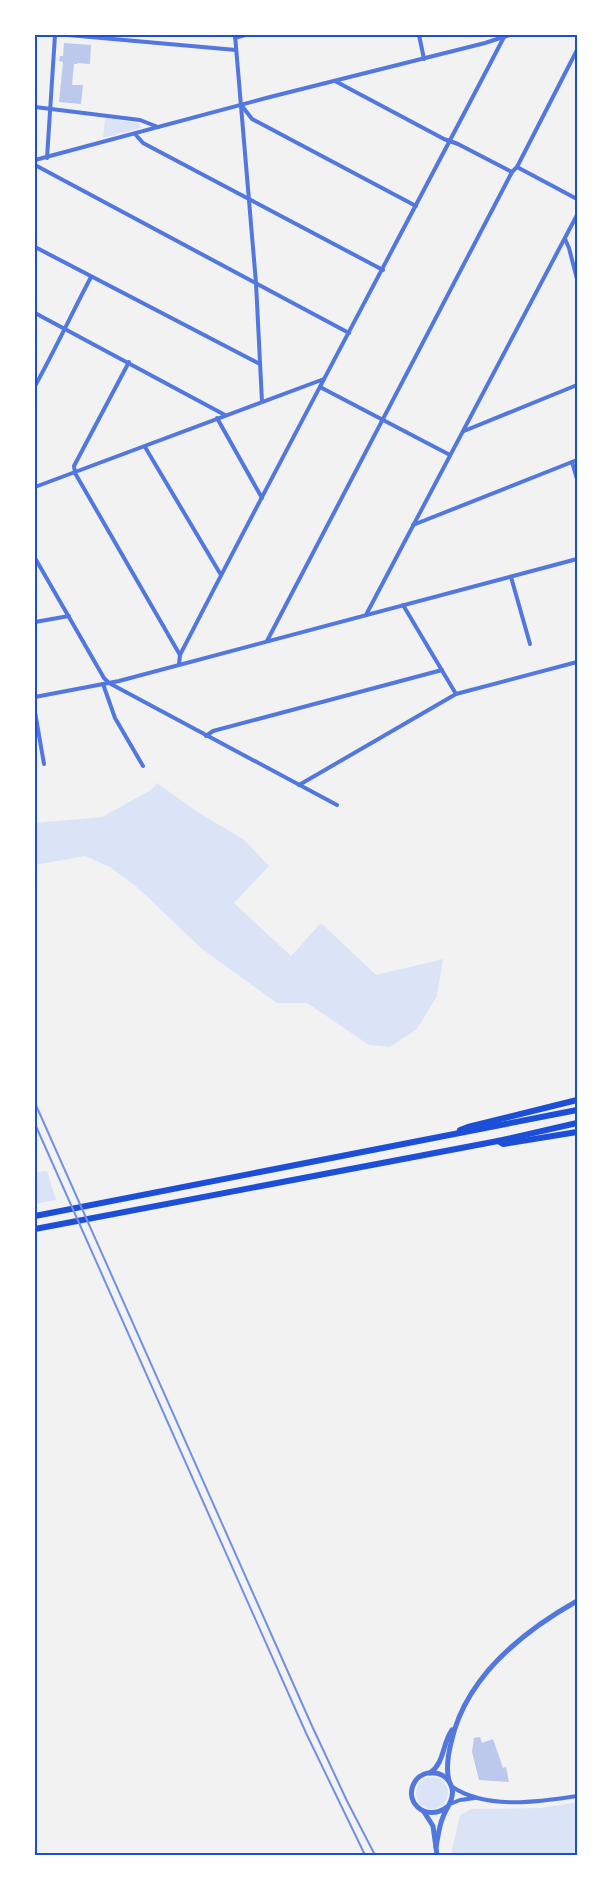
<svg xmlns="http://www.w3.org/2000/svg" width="612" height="1890" font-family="Figtree,sans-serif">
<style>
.green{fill:#dbe4f7}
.building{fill:#bdc9ec}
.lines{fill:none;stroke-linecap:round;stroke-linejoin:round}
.minor{stroke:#5277de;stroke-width:4}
.tertiary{stroke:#5277de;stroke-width:5}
.trunk{stroke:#1d4ed8;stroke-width:6}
.rail{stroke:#7290e2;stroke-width:2}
.neatline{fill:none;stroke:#1d4ed8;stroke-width:2}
</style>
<rect width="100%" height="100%" fill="#f2f2f2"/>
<g class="green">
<path d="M105,118L139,123L141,128L103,138Z"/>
<path d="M157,783L199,813L243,839L269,866L234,903L291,956L321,923L376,975L443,959L437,996L417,1029L390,1047L369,1045L307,1003H277L202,949L138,888L110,867L85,856L35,865V823L102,817L151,790Z"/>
<path d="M47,1171L56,1200L35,1204V1173Z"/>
<circle cx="432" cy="1793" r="16"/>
<path d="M577,1802V1855H451L460,1815L471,1809L541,1808Z"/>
</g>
<g class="building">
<path d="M64,43L91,45L90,64L77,63V64H74L72,85H83L81,104L59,102L63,62L59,61L60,56H63Z"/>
<path d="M480,1737L482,1743L493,1739L503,1768L506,1767L509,1782L479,1780L472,1752L474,1738Z"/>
</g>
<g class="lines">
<g class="minor">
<path d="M68,35L236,50"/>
<path d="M235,35L256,283L262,402"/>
<path d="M419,35L424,59"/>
<path d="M235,38L245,35"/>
<path d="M335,81L444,139L458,144L512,172"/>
<path d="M242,106L252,119L416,206"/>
<path d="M35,107L140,120L158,127"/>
<path d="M135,134L143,143L383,270"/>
<path d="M47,158L55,35"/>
<path d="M35,160L270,97L485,43L510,35"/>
<path d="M35,165L349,333"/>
<path d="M517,167L577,199"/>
<path d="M565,239L569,248L577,279"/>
<path d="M35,247L260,364"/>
<path d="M35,313L225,415"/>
<path d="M129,362L74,466L75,473L180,655"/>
<path d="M35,386C55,350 72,313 91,277"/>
<path d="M320,387L450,455"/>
<path d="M217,418L262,498"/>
<path d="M464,431L577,385"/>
<path d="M145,447L221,575"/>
<path d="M572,462L577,479"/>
<path d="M35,487L324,379"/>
<path d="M413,525L577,460"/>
<path d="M35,558L104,678L109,683L337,805"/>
<path d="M511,577L530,644"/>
<path d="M403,605L456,694"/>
<path d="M367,613L577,215"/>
<path d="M35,622L69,616"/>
<path d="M267,641L512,172L517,167L577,50"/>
<path d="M179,664L180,655C286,448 397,243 504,37"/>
<path d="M103,684L115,718L143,766"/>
<path d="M35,697L119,681L577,559"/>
<path d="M35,712L44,764"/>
<path d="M206,736L213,731L442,670"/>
<path d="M299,785L456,694L577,662"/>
<path d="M451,1786C485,1810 539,1802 577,1796"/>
<path d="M450,1804L460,1800L475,1798"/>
</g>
<g class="tertiary">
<path d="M430,1773C445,1762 442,1744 452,1730"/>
<path d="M449,1781C446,1769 448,1755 451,1743C465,1678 522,1632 577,1601"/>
<path d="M424,1812L433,1826L437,1855"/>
<path d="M436,1847C438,1837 439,1826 443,1817C445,1811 449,1806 451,1800C456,1787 447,1773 433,1773C427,1772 420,1775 416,1780C401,1801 426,1823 447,1807"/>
</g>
<g class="trunk">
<path d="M460,1130L468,1127L577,1100"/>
<path d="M498,1141L503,1144L577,1132"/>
<path d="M35,1216L577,1110"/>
<path d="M35,1229L498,1141L577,1123"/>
</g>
<g class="rail">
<path d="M35,1103L312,1726L347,1801L375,1855"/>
<path d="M35,1124L306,1733L365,1855"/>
</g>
</g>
<rect width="612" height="1890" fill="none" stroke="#ffffff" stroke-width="72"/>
<rect x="36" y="36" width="540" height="1818" class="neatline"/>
</svg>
